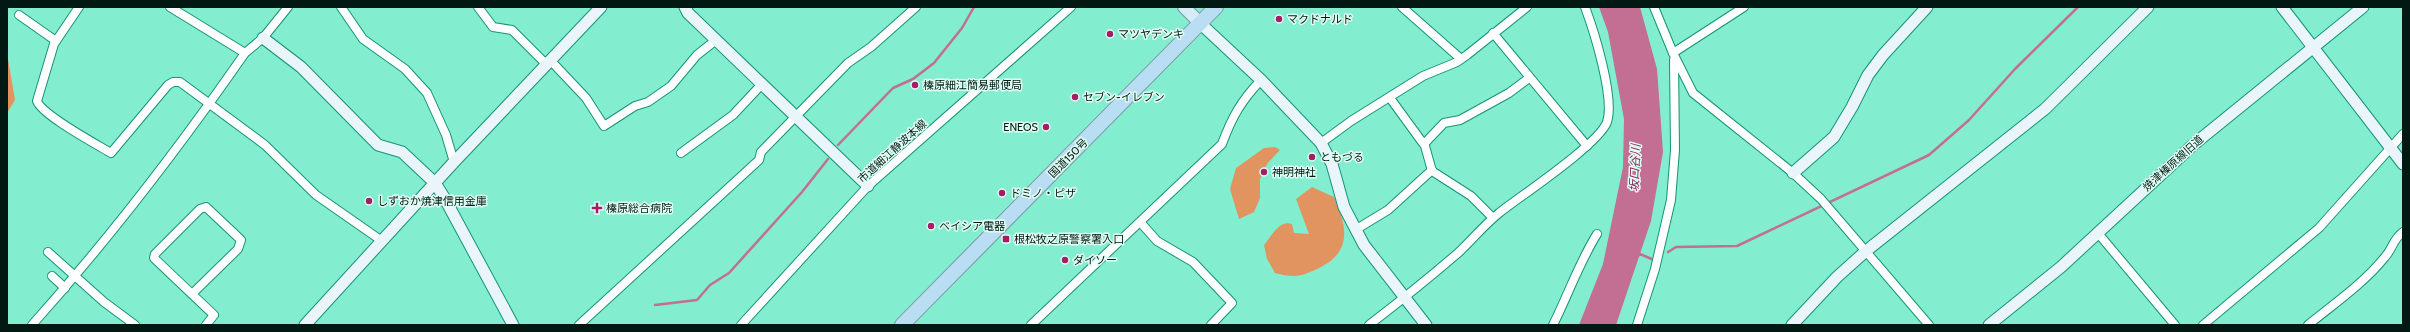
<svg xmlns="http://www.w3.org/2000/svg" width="2410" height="332" font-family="Cabin,'Noto Sans JP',sans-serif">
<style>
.forest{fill:#e29460}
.water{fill:#c36e93}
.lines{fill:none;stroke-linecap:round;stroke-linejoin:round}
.stream{stroke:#c36e93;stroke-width:2.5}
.street-casing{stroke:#169379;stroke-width:10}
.secondary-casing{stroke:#169379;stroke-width:13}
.primary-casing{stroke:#7998a4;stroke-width:14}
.highway-casing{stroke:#7998a4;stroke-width:16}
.street{stroke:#fff;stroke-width:8}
.secondary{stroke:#eaf5fb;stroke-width:11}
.primary{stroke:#d5ebf7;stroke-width:12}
.highway{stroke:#b9ddf2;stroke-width:14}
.poi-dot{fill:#a51d67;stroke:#e1fef4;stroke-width:1.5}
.labels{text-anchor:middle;stroke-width:3;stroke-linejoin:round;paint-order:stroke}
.poi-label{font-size:11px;fill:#021913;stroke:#e1fef4;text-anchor:start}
.street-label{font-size:11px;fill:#021913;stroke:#e1fef4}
.water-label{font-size:12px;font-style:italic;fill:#8d265a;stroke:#e1fef4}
</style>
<rect width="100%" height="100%" fill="#82edcf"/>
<g class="forest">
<path d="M7,53L15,100L7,113Z"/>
<path d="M1275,147L1280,150L1267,164L1260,179V198L1254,212L1239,219L1230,189L1236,168L1264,148Z"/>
<path d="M1312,187L1334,197C1348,228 1352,253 1317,269C1300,277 1293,278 1275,273L1267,259L1264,245C1271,237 1279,219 1292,224L1294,233L1309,234L1296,199Z"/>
</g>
<path class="water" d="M1599,7H1640L1657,69L1663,152L1651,221L1616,325H1579L1603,264L1623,167L1624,119L1608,32Z"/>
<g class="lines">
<g class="stream">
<path d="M838,145L893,88L913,79L934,63L962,28L974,7"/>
<path d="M1668,252L1676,247L1737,246L1929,155L1969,120L2015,69L2078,7"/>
<path d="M1638,256L1640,254L1654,260"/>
<path d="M655,305L697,300L710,285L729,273L802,192L828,159"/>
</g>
<defs>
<g id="street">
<path d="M79,7L54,44L37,101C42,115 96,144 111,153L168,85L173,82H180L265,145L316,195L382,241"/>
<path d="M170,7L245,53"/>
<path d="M341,7L363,39L405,69L427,93L446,135L454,162"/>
<path d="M478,7L493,27L512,30L547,65"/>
<path d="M1402,7L1461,59"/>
<path d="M1654,7L1673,53L1693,93L1793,173L1821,199L1929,325"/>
<path d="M19,15L56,41"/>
<path d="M1493,33L1587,146"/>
<path d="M1673,53L1744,7"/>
<path d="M551,61L586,98L604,126L635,106L648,102L671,86L697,55L716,40"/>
<path d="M1390,98L1425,146L1432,171L1471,196L1493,218"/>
<path d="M1321,143L1351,121L1423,76L1457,62L1467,55L1527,7"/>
<path d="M1424,144L1444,123L1460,120L1509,93L1529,78"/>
<path d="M681,153L733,115L762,84"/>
<path d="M1141,223L1157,241L1193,262L1232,303L1211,325"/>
<path d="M1355,230L1388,210L1432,170"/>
<path d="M2097,232L2175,325"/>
<path d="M48,252L104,302L135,325"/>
<path d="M52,276L65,288"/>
<path d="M193,293L238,249L241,240L206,207L200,209L155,254L154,258L214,315L206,325"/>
<path d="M32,325C109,239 179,148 245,53L263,38L288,7"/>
<path d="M579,325L759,160L761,152L848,63L871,47L916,7"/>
<path d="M741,325L868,186L1071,7"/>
<path d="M1031,325L1222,144C1232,117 1241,101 1261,80"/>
<path d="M1369,325C1399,302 1429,278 1458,253C1472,240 1484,225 1499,213C1522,195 1599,144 1607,122C1615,98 1594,31 1585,7"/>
<path d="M1553,325C1568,295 1579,263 1597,234"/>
<path d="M1637,325L1655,269L1671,200L1675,150L1674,60"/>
<path d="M2203,325L2319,228L2403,134"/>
<path d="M2308,325C2335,303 2363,284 2385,257C2393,248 2393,239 2403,232"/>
</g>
<g id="secondary">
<path d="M685,7L688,13L868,186"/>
<path d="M2282,7L2403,164"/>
<path d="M1201,24L1261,80L1321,143L1332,164L1344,207L1364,245L1426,325"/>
<path d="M263,38L301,67L378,145L402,152L435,183L445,199L513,325"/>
<path d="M1793,173L1834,137L1852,107L1868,75L1883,55L1927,7"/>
<path d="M305,325L454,162L601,7"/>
<path d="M1792,325L1837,277L1866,251L2045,109L2148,7"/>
<path d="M1989,325L2061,267L2193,145L2363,7"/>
</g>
<path id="primary" d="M1184,7L1201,24"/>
<path id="highway" d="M902,325L1216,7"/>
</defs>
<use href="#street" class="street-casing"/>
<use href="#secondary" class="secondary-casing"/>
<use href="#primary" class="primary-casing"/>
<use href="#highway" class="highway-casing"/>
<use href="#street" class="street"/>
<use href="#secondary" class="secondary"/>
<use href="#primary" class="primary"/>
<use href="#highway" class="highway"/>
</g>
<g class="poi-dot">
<circle cx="1279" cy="19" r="4"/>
<circle cx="1110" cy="34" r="4"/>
<circle cx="915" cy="85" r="4"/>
<circle cx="1075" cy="97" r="4"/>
<circle cx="1046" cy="127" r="4"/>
<circle cx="1312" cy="157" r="4"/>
<circle cx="1264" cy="172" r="4"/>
<circle cx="1002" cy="193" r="4"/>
<circle cx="369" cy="201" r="4"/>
<path d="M595 202h4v4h4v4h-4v4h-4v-4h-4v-4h4z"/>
<circle cx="931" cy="226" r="4"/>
<rect x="1002" y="235" width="8" height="8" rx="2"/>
<circle cx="1065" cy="260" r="4"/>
</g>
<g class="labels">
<g class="poi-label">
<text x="1287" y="23">マクドナルド</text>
<text x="1118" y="38">マツヤデンキ</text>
<text x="923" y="89">榛原細江簡易郵便局</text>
<text x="1083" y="101">セブン-イレブン</text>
<text x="1038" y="131" text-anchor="end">ENEOS</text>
<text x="1320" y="161">ともづる</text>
<text x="1272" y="176">神明神社</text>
<text x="1010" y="197">ドミノ・ピザ</text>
<text x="377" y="205">しずおか焼津信用金庫</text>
<text x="606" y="212">榛原総合病院</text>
<text x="939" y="230">ベイシア電器</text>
<text x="1014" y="243">根松牧之原警察署入口</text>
<text x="1073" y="264">ダイソー</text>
</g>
<g class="street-label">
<text transform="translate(892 151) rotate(-42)" y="4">市道細江静波本線</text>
<text transform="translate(1068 158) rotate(-45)" y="4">国道150号</text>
<text transform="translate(2173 163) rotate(-42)" y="4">焼津榛原線旧道</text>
</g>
<g class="water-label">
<text transform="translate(1635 168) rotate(-88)" y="4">坂口谷川</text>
</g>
</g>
<rect width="2410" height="332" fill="none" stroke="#021913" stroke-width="16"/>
</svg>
